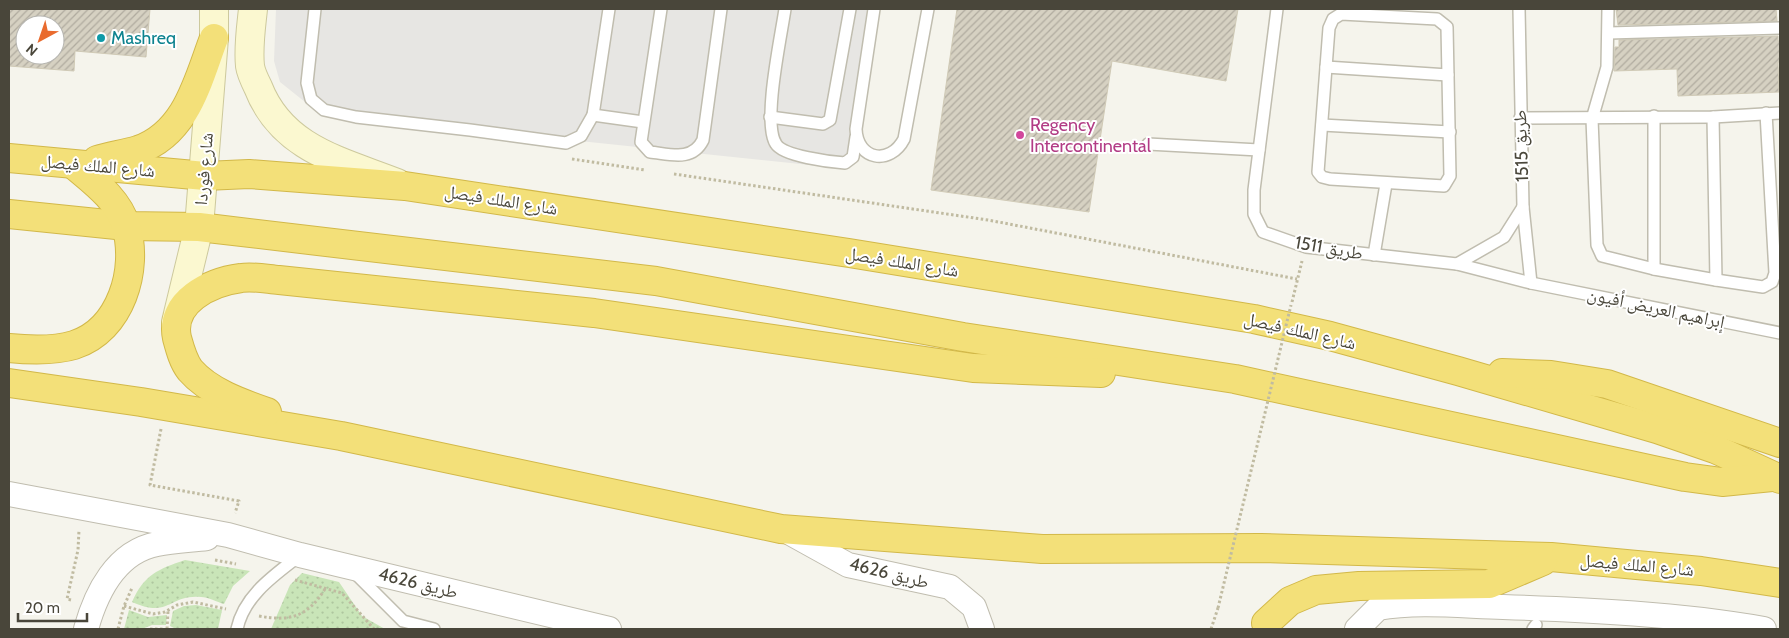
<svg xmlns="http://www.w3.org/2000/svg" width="1789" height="638" font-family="Cabin,'Noto Naskh Arabic',sans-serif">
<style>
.grass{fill:url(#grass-dots)}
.parking{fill:#e7e6e3}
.building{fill:url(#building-hatch);stroke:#d0cab6;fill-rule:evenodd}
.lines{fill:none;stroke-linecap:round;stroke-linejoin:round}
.lane-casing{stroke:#c0bdaf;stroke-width:14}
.street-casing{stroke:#c0bdaf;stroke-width:26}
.secondary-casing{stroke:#cdc99d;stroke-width:30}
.highway-casing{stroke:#d2b849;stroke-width:30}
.path{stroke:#c0bba1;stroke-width:3;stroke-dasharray:2.5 2.5;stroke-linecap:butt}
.lane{stroke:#fff;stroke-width:11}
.street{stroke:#fff;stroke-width:24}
.secondary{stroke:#fbf8d0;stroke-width:28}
.highway{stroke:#f3e079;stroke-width:28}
.path-bridge{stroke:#c0bba1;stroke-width:3;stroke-dasharray:2.5 2.5;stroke-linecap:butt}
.culture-dot{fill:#0f9aa8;stroke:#fff;stroke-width:2}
.hotel-dot{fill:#d1479c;stroke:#fff;stroke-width:2}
.labels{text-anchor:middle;stroke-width:4;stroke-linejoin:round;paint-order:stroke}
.culture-label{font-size:18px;fill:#0d838f;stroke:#fff;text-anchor:start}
.hotel-label{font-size:18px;fill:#b23c85;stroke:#fff;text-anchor:start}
.street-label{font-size:18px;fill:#49463a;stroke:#fff}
</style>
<defs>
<pattern id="grass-dots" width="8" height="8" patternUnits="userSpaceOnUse" patternTransform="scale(1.25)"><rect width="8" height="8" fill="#c9e5b8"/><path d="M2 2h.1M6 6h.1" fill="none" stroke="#aec69f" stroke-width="1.8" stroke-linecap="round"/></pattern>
<pattern id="building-hatch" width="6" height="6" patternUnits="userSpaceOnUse" patternTransform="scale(1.25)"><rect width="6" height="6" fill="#d6d1c2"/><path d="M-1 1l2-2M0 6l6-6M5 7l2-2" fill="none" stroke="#b0ab9f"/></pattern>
</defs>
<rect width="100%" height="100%" fill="#f5f4ec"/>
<g class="grass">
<path d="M185,560L250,571L233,586L224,604C217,602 208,597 201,597C169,594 170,619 132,602C144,575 158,569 185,560Z"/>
<path d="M302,573L339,582L362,616L385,629H271L290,585Z"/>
<path d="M196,605L222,610L218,629H176L170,626L173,611L184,606Z"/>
<path d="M129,610L148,617L167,615L166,625H152L142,629H124Z"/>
</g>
<path class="parking" d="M276,9H867L848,169L320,114L280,82L274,61Z"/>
<g class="building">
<path d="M9,9H150L146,57L75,51L74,71L9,66ZM25,25H55V55H25Z"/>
<path d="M957,9H1238L1226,81L1112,61L1089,212L931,190Z"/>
<path d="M1616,9H1776L1777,21L1618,25Z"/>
<path d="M1778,36V41H1780V62H1778L1779,92L1678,96L1677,69L1614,71L1615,47H1619V40Z"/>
</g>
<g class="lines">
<defs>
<g id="lane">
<path d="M315,9L307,83L311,99L324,110L356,117L470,130L566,143L581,136L593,115L609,9"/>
<path d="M661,9L641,142L650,152C670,154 692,162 703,140L721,9"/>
<path d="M785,9C781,37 762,123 776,144C783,156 830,162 845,163L853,157L856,137"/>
<path d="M874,9L856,129C857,160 890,166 904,139L928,9"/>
<path d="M1277,9L1254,190V214L1263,232L1306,247L1457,264L1531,283L1780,333"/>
<path d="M1519,9L1523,207L1531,283"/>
<path d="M1608,9L1607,67L1592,119L1597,245L1602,256L1654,269L1716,280L1763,287L1772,282L1775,273L1766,113"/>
<path d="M1341,14L1437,19L1447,27L1450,176L1444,186L1330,179L1322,177L1318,172L1329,28L1333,19Z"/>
<path d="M1609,33L1780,28"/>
<path d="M1326,67L1448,75"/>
<path d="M593,115L643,122"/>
<path d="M1654,116V269"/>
<path d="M770,117L823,124L830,120L850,9"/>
<path d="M1713,117L1716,280"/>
<path d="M1520,118L1713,117L1780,113"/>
<path d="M1322,125L1450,132"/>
<path d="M1148,144L1259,150"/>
<path d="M1374,255L1386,184"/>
<path d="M1457,264L1504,237L1523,207"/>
<path d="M355,573L403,621L434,629"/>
<path d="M237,629C244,596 273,576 299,556"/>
<path d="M1533,629L1536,625"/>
</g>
<g id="street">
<path d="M9,494L228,535L300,555L609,629"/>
<path d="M783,529L848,565L950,587L974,607L982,629"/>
<path d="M86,629C96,593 116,552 157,544C173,541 191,540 207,538"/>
<path d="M1357,629L1378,608C1418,601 1462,606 1503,607C1590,610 1678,614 1764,629"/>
</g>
<g id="secondary">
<path d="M253,9C251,28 248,47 250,66C251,73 255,81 258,87C282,149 341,161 397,183"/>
<path d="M176,322L199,227L214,38V9"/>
</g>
<g id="highway">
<path d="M9,158L205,176L249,174L405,186L849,253L1254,319L1330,336L1458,371L1657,429L1715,449L1780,479"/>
<path d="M97,160C110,156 125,154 138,150C187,133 198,80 214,38"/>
<path d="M9,214L126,226L199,227L656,281L963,337L1235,379L1685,477L1722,482L1772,477"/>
<path d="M9,348C29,350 54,351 74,345C121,330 139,269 126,226C118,199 94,182 74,165"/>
<path d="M1502,373L1551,375L1607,384L1780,443"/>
<path d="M9,383L141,402L341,436L781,529L1042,549L1261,548L1551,557L1701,571L1780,583"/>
<path d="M267,412C241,403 209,392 190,370C183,361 180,349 177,338C169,302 210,282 241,278C253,276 267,279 279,280L594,313L973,368L1101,373"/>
<path d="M1266,623L1290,601L1316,590L1359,586L1489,584L1543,561"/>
</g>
</defs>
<use href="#lane" class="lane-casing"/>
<use href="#street" class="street-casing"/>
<use href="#secondary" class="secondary-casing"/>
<use href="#highway" class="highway-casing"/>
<g class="path">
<path d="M572,159L645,170"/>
<path d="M674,174L988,220L1297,279"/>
<path d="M1292,302L1302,261"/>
<path d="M161,429L150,485L239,501L235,513"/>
<path d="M215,560L236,564"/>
<path d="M295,580L342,593L374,629"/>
<path d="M71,600L67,599L78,550L79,530"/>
<path d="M124,606L153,614L165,612L177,605L193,602L226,609"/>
<path d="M259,616C291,622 308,616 325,589"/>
<path d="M118,629L124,606L132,588"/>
<path d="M150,629H165"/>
<path d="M167,629L168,611"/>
<path d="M1211,629L1218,608"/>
</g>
<use href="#lane" class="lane"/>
<use href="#street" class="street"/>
<use href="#secondary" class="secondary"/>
<use href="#highway" class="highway"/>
<path class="path-bridge" d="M1218,608L1291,305"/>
</g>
<circle class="culture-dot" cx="101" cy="38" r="5"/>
<circle class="hotel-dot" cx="1020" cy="135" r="5"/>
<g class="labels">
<g class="culture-label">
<text x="111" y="44">Mashreq</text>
</g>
<g class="hotel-label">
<text x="1030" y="131">Regency<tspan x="1030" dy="21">Intercontinental</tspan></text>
</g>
<g class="street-label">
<text transform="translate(1521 146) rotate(-92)" y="6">طريق 1515</text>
<text transform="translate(98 166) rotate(5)" y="6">شارع الملك فيصل</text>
<text transform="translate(204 169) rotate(-85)" y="6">شارع فوردا</text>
<text transform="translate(501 200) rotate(9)" y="6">شارع الملك فيصل</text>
<text transform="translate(1329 248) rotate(10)" y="6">طريق 1511</text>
<text transform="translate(902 262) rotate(9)" y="6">شارع الملك فيصل</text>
<text transform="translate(1656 308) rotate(12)" y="6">إبراهيم العريض أفيون</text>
<text transform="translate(1300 331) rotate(13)" y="6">شارع الملك فيصل</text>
<text transform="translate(1637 565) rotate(5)" y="6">شارع الملك فيصل</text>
<text transform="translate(889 573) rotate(14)" y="6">طريق 4626</text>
<text transform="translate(418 583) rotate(14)" y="6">طريق 4626</text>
</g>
</g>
<rect width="1789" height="638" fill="none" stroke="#49463a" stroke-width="20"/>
<g transform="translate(40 40) rotate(220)"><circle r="24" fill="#ffffff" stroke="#b6b5b0"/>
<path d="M0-4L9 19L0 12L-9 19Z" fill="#e96b2e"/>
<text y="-8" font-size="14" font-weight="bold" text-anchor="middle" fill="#49463a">N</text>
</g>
<path d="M18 613v8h69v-8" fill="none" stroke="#49463a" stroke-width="2.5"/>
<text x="25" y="613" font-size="15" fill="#49463a" stroke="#ffffff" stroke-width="4" paint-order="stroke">20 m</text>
</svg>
